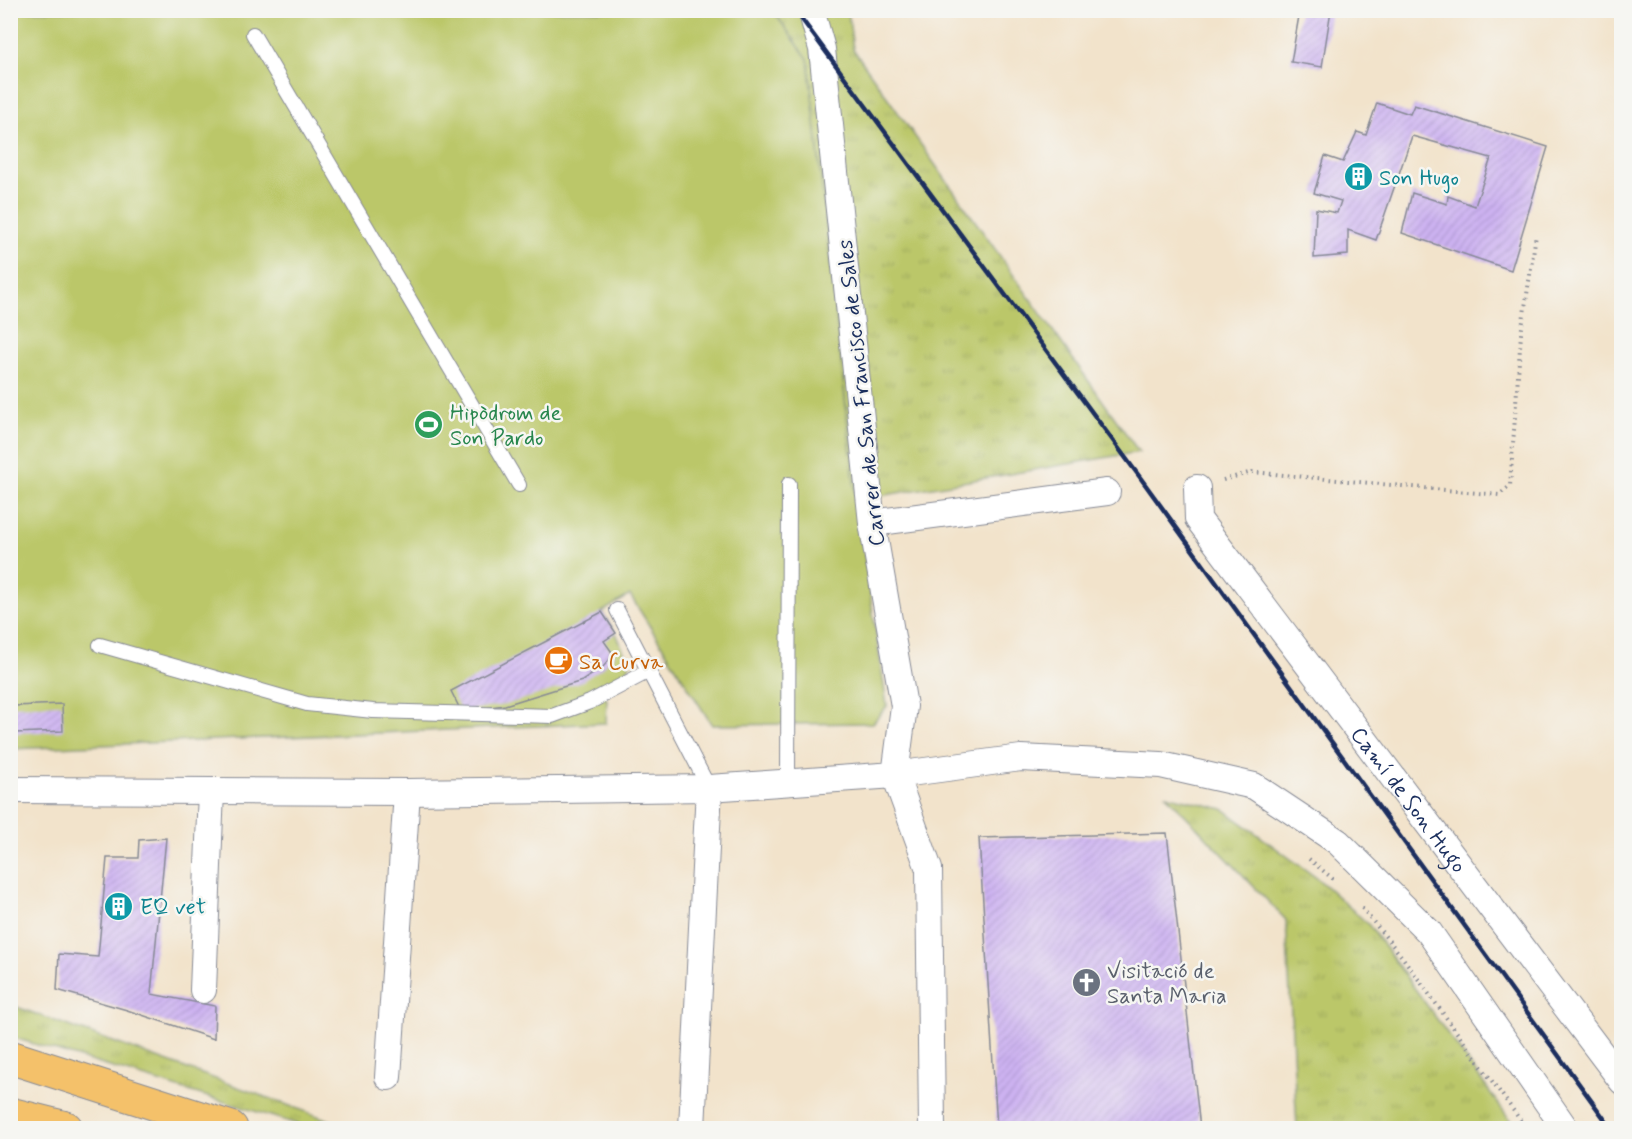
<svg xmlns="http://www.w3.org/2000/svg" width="1632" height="1139" font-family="Mynerve,sans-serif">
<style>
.grass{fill:url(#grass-tufts);stroke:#6b7b64;stroke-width:1.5}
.pitch{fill:#bbc769;stroke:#6b7b64;stroke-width:1.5}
.building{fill:url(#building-hatch)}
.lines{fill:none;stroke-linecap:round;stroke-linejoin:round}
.lane-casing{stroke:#868994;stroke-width:16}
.street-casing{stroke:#868994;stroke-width:28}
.highway-casing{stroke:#868994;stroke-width:35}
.path{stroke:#868994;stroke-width:4;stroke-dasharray:1.5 4.5;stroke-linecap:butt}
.lane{stroke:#fff;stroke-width:14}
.street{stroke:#fff;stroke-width:26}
.highway{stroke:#f4c16a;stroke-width:33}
.rail{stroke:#1b2f5e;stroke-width:4.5}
.labels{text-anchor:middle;stroke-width:5;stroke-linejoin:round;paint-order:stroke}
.culture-label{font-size:22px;fill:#0d838f;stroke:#f6f6f2;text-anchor:start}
.street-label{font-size:22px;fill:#1b2f5e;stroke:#f6f6f2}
.leisure-label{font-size:22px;fill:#27864d;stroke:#f6f6f2;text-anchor:start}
.food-label{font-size:22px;fill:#c56008;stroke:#f6f6f2;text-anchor:start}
.worship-label{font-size:22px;fill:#5b616d;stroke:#f6f6f2;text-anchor:start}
</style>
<defs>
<pattern id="grass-tufts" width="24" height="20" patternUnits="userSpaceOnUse" patternTransform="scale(1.5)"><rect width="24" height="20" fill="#bbc769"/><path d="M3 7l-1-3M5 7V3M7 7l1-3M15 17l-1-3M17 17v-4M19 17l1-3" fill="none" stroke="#a0ab5d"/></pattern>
<pattern id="building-hatch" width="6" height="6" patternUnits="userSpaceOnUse" patternTransform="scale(1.5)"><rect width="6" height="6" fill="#cdb2f1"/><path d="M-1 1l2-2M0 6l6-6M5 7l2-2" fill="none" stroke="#af99d1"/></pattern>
</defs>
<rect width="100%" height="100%" fill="#f6f6f2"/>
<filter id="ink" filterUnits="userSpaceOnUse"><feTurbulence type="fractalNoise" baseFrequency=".0167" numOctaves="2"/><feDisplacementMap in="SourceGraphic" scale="12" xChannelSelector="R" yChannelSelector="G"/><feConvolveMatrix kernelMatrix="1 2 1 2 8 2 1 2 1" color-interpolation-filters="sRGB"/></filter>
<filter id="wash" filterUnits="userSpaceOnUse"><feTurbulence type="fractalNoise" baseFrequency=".008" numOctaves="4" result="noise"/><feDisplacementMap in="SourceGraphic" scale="24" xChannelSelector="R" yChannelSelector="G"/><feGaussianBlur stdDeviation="1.35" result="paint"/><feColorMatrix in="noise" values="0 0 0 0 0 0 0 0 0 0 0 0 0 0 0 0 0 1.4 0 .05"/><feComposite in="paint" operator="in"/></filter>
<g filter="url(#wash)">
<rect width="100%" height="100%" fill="#f2e3cb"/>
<g class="grass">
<path d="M773,11H848L853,49L1139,452L856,500L808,59Z"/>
<path d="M1166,795L1223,809L1318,879L1368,924L1516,1128H1297L1286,920Z"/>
<path d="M10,1005H11L351,1128H310L11,1037Z"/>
</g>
<path class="pitch" d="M10,11H773L808,59L856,500L887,706L873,723L712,725L630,595L602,612L616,633L630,666L604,695L607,700L606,723L11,749Z"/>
<g id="blocks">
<g class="building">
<path d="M1300,10H1331L1322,67L1291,62Z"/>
<path d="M1377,103L1410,114L1414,105L1548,147L1511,270L1402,233L1412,193L1447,204L1448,196L1475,206L1491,158L1412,136L1376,240L1348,230V255L1314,258L1316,209L1337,213L1341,201L1314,193L1325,156L1343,162L1357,132L1366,135Z"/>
<path d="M602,612L616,633L604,641L614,655L602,668L582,681L505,705L461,711L451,691Z"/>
<path d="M62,704L63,731L15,733L14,706Z"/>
<path d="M1167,833L1200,1128H997L979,838Z"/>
<path d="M166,838L151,994L215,1006L214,1039L127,1010L57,990L59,954L98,957L107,858H138L139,840Z"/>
</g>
</g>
</g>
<g filter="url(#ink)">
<use href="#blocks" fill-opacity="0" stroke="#868994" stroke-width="1.5"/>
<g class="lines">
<defs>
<g id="lane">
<path d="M253,34L519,485"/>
<path d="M617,610L709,788"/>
<path d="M100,645L307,704L373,711L552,716L590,702L649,671"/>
<path d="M788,782L789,484"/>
</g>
<g id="street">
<path id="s1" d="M1197,488L1198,519L1622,1081"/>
<path d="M872,523L1107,492"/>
<path d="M10,790L407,792L709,788L895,775L904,706L872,523L822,49L811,10"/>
<path d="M203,990L211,791"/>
<path d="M388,1077L407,792"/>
<path d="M692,1128L709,788"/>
<path d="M932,1128L929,869L895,775L1021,758L1161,765L1254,786L1338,842L1429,932L1565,1128"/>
</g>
<g id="highway">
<path d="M10,1057L231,1128"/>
<path d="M10,1114L66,1128"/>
</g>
</defs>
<use href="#lane" class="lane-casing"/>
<use href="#street" class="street-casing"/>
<use href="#highway" class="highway-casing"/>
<g class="path">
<path d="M1223,480L1252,472L1499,495L1510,486L1521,334L1536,235"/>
<path d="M1309,859L1333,879"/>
<path d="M1362,908L1403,958L1526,1128"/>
</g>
<use href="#lane" class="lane"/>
<use href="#street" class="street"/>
<use href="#highway" class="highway"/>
<path class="rail" d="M795,10L1142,480L1611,1128"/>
</g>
</g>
<defs>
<symbol id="building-disc" viewBox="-11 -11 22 22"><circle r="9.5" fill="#0f9aa8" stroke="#f6f6f2"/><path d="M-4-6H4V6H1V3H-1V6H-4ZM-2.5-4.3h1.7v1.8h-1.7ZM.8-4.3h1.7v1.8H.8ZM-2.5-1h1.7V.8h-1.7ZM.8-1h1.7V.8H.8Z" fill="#fff"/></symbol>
<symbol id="stadium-disc" viewBox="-11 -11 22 22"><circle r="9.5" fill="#2e9e5b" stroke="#f6f6f2"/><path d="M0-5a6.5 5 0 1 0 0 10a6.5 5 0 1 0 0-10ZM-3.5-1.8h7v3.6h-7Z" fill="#fff"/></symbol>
<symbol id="cafe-disc" viewBox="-11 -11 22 22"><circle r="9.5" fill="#e8710a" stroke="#f6f6f2"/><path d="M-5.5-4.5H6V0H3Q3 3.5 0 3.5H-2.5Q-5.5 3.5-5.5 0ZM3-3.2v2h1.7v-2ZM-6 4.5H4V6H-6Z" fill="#fff"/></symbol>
<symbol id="church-disc" viewBox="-11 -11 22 22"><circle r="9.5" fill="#6b7280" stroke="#f6f6f2"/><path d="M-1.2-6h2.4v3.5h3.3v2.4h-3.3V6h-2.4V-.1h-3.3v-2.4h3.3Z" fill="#fff"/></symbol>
</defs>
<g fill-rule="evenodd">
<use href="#building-disc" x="1342" y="160" width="33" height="33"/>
<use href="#stadium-disc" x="412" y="408" width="33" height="33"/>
<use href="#cafe-disc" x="542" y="644" width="33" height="33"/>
<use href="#building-disc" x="102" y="890" width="33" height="33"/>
<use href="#church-disc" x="1070" y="966" width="33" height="33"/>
</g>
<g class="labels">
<g class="culture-label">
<text x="1379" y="185">Son Hugo</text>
<text x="140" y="914">EQ vet</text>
</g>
<g class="street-label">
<text transform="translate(860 393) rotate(-96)" y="8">Carrer de San Francisco de Sales</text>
<text dy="8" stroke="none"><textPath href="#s1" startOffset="382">Camí de Son Hugo</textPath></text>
</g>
<g class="leisure-label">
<text x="450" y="420">Hipòdrom de<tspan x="450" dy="25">Son Pardo</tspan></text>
</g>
<g class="food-label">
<text x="579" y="669">Sa Curva</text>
</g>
<g class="worship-label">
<text x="1107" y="978">Visitació de<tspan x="1107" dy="25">Santa Maria</tspan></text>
</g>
</g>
<rect width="1632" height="1139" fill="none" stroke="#f6f6f2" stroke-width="36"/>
</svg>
